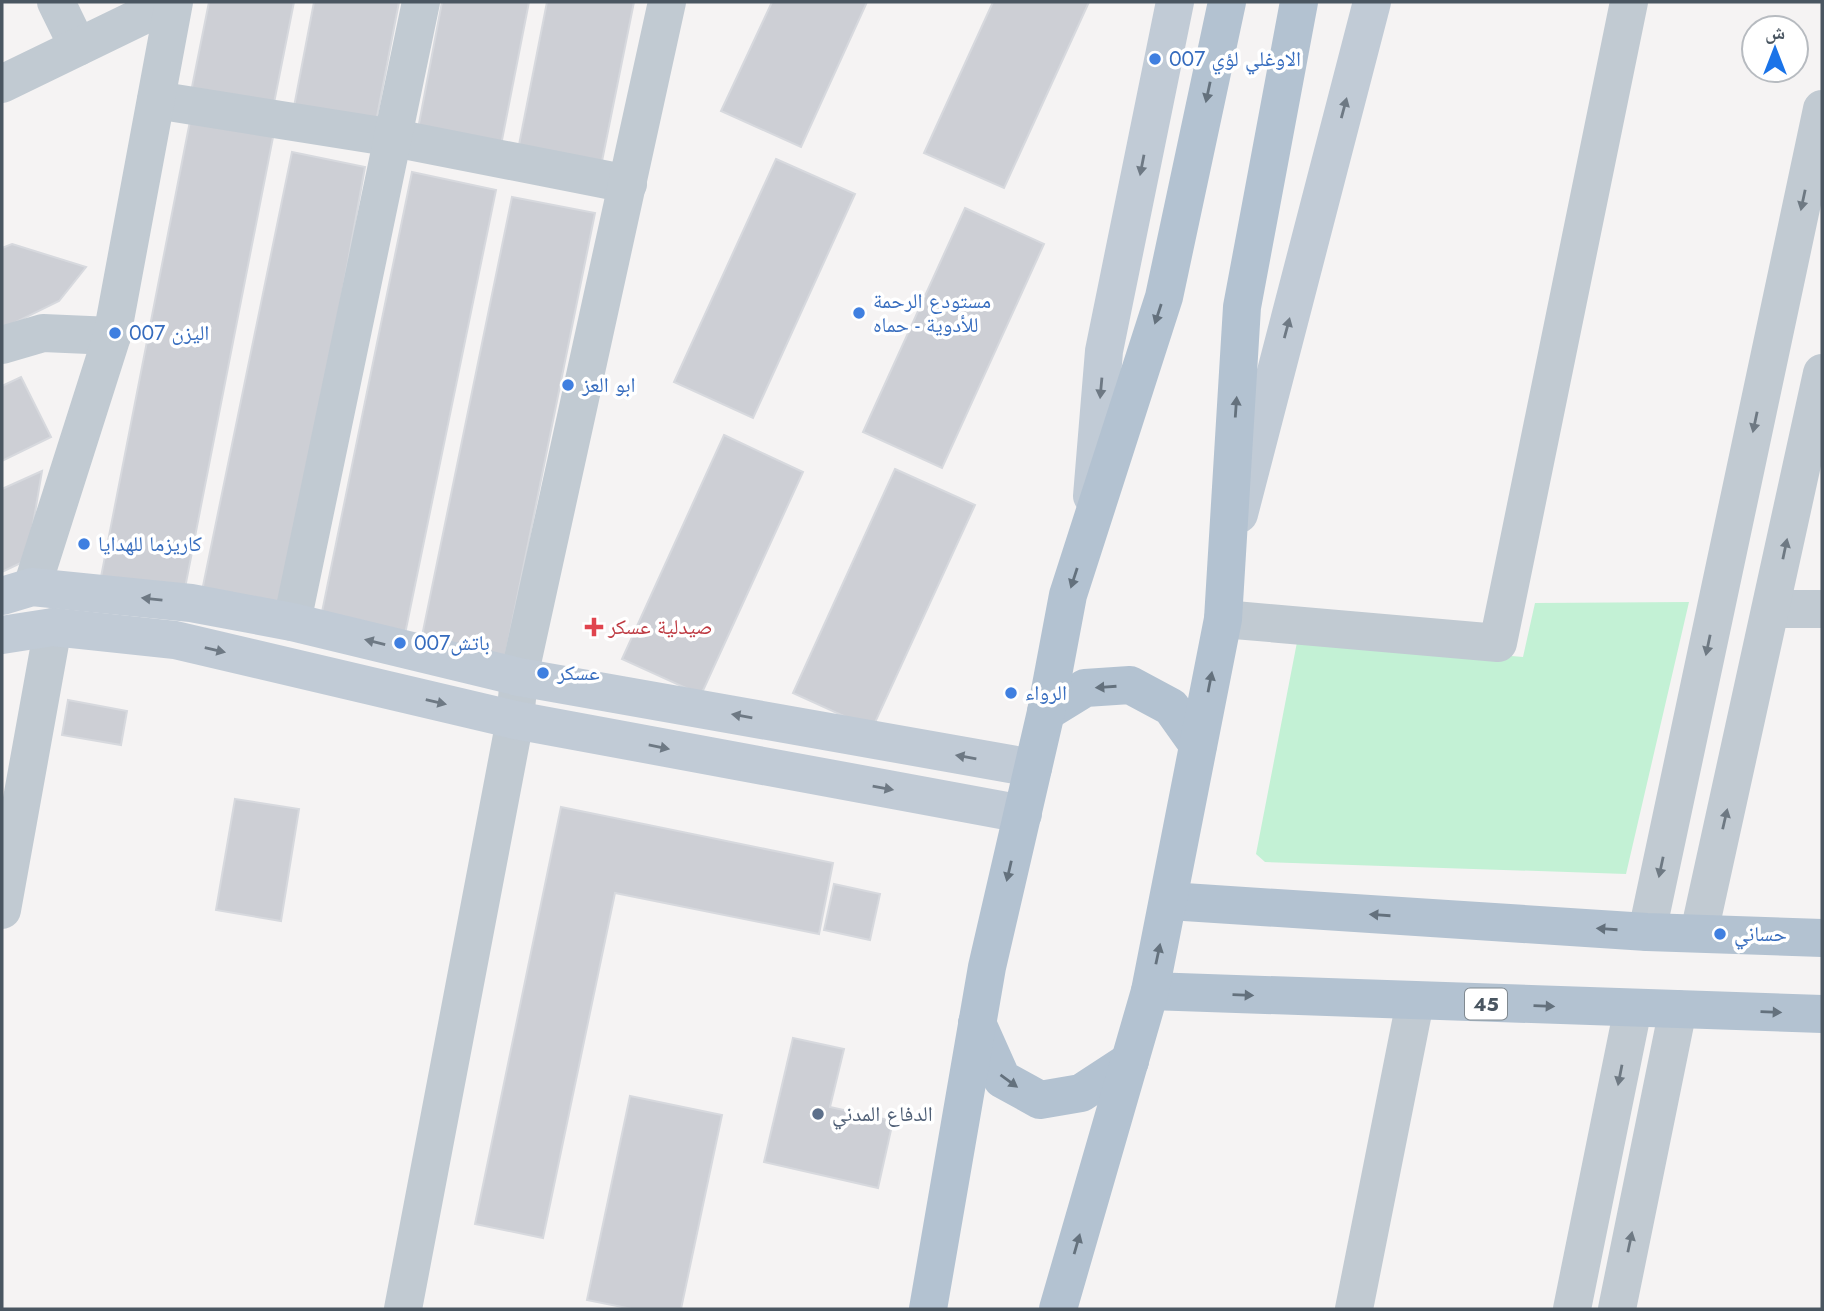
<svg xmlns="http://www.w3.org/2000/svg" width="1824" height="1311" font-family="Jost,'Noto Naskh Arabic',sans-serif">
<style>
.green{fill:#c3f1d5}
.building{fill:#cdcfd5;stroke:#d7d9de;stroke-width:2}
.lines{fill:none;stroke-linecap:round;stroke-linejoin:round}
.minor{stroke:#c1cad2;stroke-width:38}
.tertiary{stroke:#c1cad2;stroke-width:38}
.secondary{stroke:#c1cbd6;stroke-width:38}
.primary{stroke:#b3c2d1;stroke-width:38}
.oneway{fill:#64717d}
.oneway2{fill:#6e7984}
.oneway3{fill:#6e7983}
.shop-dot{fill:#3f7fe0;stroke:#fff;stroke-width:2.5}
.health-dot{fill:#e0444e;stroke:#fff;stroke-width:2.5}
.service-dot{fill:#5c6f8a;stroke:#fff;stroke-width:2.5}
.labels{text-anchor:middle;stroke-width:7;stroke-linejoin:round;paint-order:stroke}
.shield{fill:#fff;stroke:#808990;stroke-width:2}
.shield-label{font-size:19px;font-weight:bold;fill:#4a5661}
.shop-label{font-size:21px;fill:#366cbe;stroke:#fff;text-anchor:start}
.health-label{font-size:21px;fill:#be3a42;stroke:#fff;text-anchor:start}
.service-label{font-size:21px;fill:#4e5e75;stroke:#fff;text-anchor:start}
</style>
<rect width="100%" height="100%" fill="#f5f3f3"/>
<path class="green" d="M1689,602L1626,874L1265,862L1256,854L1298,637L1523,657L1535,603Z"/>
<g class="building">
<path d="M209,2H294L272,113L190,97Z"/>
<path d="M314,2H399L375,127L293,112Z"/>
<path d="M442,2H529L501,145L418,129Z"/>
<path d="M547,2H634L601,166L518,150Z"/>
<path d="M772,2H867L801,147L721,111Z"/>
<path d="M993,2H1089L1004,188L924,153Z"/>
<path d="M191,116L274,132L184,593L101,577Z"/>
<path d="M292,152L365,167L286,607L202,591Z"/>
<path d="M776,159L855,194L753,418L674,382Z"/>
<path d="M412,172L496,190L405,634L321,617Z"/>
<path d="M512,197L595,213L505,658L421,641Z"/>
<path d="M965,208L1044,244L942,468L863,432Z"/>
<path d="M12,244L86,267L59,301L2,329V248Z"/>
<path d="M21,377L51,437L2,461V386Z"/>
<path d="M724,435L803,472L701,695L622,659Z"/>
<path d="M895,469L975,505L872,729L793,693Z"/>
<path d="M42,471L27,560L2,572V489Z"/>
<path d="M68,700L127,711L121,745L62,735Z"/>
<path d="M235,799L299,809L281,921L216,910Z"/>
<path d="M561,807L833,863L819,934L615,893L543,1238L475,1224Z"/>
<path d="M834,884L880,894L870,940L824,930Z"/>
<path d="M793,1038L844,1049L830,1107L893,1121L878,1188L764,1162Z"/>
<path d="M630,1096L722,1115L681,1309H632L587,1300Z"/>
</g>
<g class="lines">
<g class="minor">
<path d="M56,2L78,47"/>
<path d="M2,84L171,2"/>
<path d="M156,100L394,138L628,184"/>
<path d="M2,345L43,333L112,336"/>
<path d="M32,587L112,336L174,2"/>
<path d="M1772,609H1822"/>
<path d="M1223,619L1498,643L1629,2"/>
<path d="M292,622L421,2"/>
<path d="M2,910L53,627"/>
<path d="M403,1309L515,720L519,677L667,2"/>
<path d="M1354,1309L1415,1002"/>
<path d="M1572,1309L1633,1008"/>
<path d="M1617,1309L1678,1009"/>
</g>
<g class="tertiary">
<path d="M1647,932L1822,109"/>
<path d="M1699,933L1822,373"/>
</g>
<g class="secondary">
<path d="M1092,496L1104,351L1175,2"/>
<path d="M1239,514L1372,2"/>
<path d="M2,596L32,587L191,603L292,622L519,677L1033,768"/>
<path d="M2,635L53,627L175,640L515,720L1023,814"/>
</g>
<g class="primary">
<path d="M1046,712L1085,688L1130,685L1171,707L1198,745"/>
<path d="M1169,901L1647,932L1822,938"/>
<path d="M1150,991L1822,1014"/>
<path d="M977,1023L1002,1079L1040,1100L1081,1093L1130,1061"/>
<path d="M928,1309L987,967L1046,712L1068,595L1164,297L1227,2"/>
<path d="M1058,1309L1150,991L1223,619L1242,307L1299,2"/>
</g>
</g>
<defs><path id="oneway-solid" d="M-6-.8H1V-3.2L6.5 0L1 3.2V.8H-6Z" transform="scale(1.75)"/></defs>
<g class="oneway">
<use href="#oneway-solid" transform="translate(1208 92) rotate(102)"/>
<use href="#oneway-solid" transform="translate(1158 314) rotate(108)"/>
<use href="#oneway-solid" transform="translate(1236 407) rotate(-86)"/>
<use href="#oneway-solid" transform="translate(1074 578) rotate(108)"/>
<use href="#oneway-solid" transform="translate(1210 682) rotate(-79)"/>
<use href="#oneway-solid" transform="translate(1106 687) rotate(176)"/>
<use href="#oneway-solid" transform="translate(1009 871) rotate(103)"/>
<use href="#oneway-solid" transform="translate(1380 915) rotate(-176)"/>
<use href="#oneway-solid" transform="translate(1607 929) rotate(-176)"/>
<use href="#oneway-solid" transform="translate(1158 954) rotate(-78)"/>
<use href="#oneway-solid" transform="translate(1243 995) rotate(2)"/>
<use href="#oneway-solid" transform="translate(1544 1006) rotate(2)"/>
<use href="#oneway-solid" transform="translate(1771 1012) rotate(2)"/>
<use href="#oneway-solid" transform="translate(1009 1081) rotate(36)"/>
<use href="#oneway-solid" transform="translate(1077 1244) rotate(-74)"/>
</g>
<g class="oneway2">
<use href="#oneway-solid" transform="translate(1344 108) rotate(-75)"/>
<use href="#oneway-solid" transform="translate(1142 165) rotate(101)"/>
<use href="#oneway-solid" transform="translate(1287 328) rotate(-75)"/>
<use href="#oneway-solid" transform="translate(1101 388) rotate(95)"/>
<use href="#oneway-solid" transform="translate(152 599) rotate(-174)"/>
<use href="#oneway-solid" transform="translate(375 642) rotate(-166)"/>
<use href="#oneway-solid" transform="translate(215 650) rotate(13)"/>
<use href="#oneway-solid" transform="translate(436 702) rotate(13)"/>
<use href="#oneway-solid" transform="translate(742 716) rotate(-170)"/>
<use href="#oneway-solid" transform="translate(659 747) rotate(11)"/>
<use href="#oneway-solid" transform="translate(966 757) rotate(-170)"/>
<use href="#oneway-solid" transform="translate(883 788) rotate(10)"/>
</g>
<g class="oneway3">
<use href="#oneway-solid" transform="translate(1803 200) rotate(102)"/>
<use href="#oneway-solid" transform="translate(1755 422) rotate(102)"/>
<use href="#oneway-solid" transform="translate(1785 549) rotate(-78)"/>
<use href="#oneway-solid" transform="translate(1708 645) rotate(102)"/>
<use href="#oneway-solid" transform="translate(1725 819) rotate(-77)"/>
<use href="#oneway-solid" transform="translate(1661 867) rotate(102)"/>
<use href="#oneway-solid" transform="translate(1620 1075) rotate(101)"/>
<use href="#oneway-solid" transform="translate(1630 1242) rotate(-78)"/>
</g>
<g class="shop-dot">
<circle cx="1155" cy="59" r="7"/>
<circle cx="859" cy="313" r="7"/>
<circle cx="115" cy="333" r="7"/>
<circle cx="568" cy="385" r="7"/>
<circle cx="84" cy="544" r="7"/>
<circle cx="400" cy="643" r="7"/>
<circle cx="543" cy="673" r="7"/>
<circle cx="1011" cy="693" r="7"/>
<circle cx="1720" cy="934" r="7"/>
</g>
<path class="health-dot" d="M590.5 616.5h7v7h7v7h-7v7h-7v-7h-7v-7h7z"/>
<circle class="service-dot" cx="818" cy="1114" r="7"/>
<g class="labels">
<rect class="shield" x="1465" y="988.5" width="42" height="31" rx="5"/>
<g class="shield-label">
<text x="1486" y="1011">45</text>
</g>
<g class="shop-label">
<text x="1169" y="66">الاوغلي لؤي 007</text>
<text x="873" y="308">مستودع الرحمة<tspan x="873" dy="24">للأدوية - حماه</tspan></text>
<text x="129" y="340">اليزن 007</text>
<text x="582" y="392">ابو العز</text>
<text x="98" y="551">كاريزما للهدايا</text>
<text x="414" y="650">باتش007</text>
<text x="557" y="680">عسكر</text>
<text x="1025" y="700">الرواء</text>
<text x="1734" y="941">حساني</text>
</g>
<g class="health-label">
<text x="608" y="634">صيدلية عسكر</text>
</g>
<g class="service-label">
<text x="832" y="1121">الدفاع المدني</text>
</g>
</g>
<rect width="1824" height="1311" fill="none" stroke="#4a5661" stroke-width="7"/>
<g transform="translate(1775 49)"><circle r="33" fill="#ffffff" stroke="#b7bbc0" stroke-width="2"/>
<path d="M0-5L12 26L0 18L-12 26Z" fill="#1a73e8"/>
<text y="-10" font-size="19" font-weight="bold" text-anchor="middle" fill="#4a5661">ش</text>
</g>
</svg>
